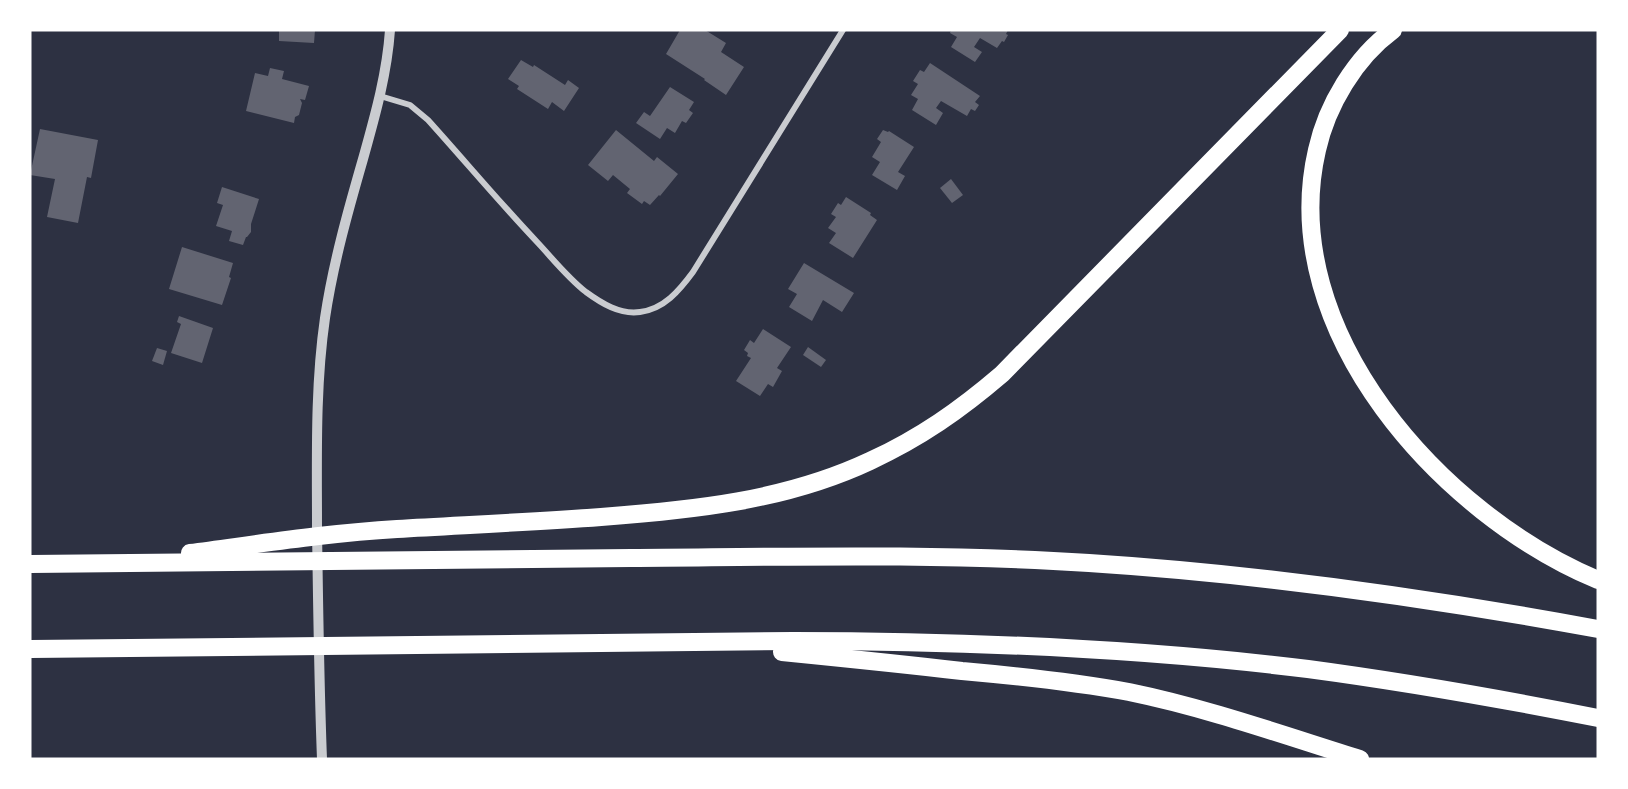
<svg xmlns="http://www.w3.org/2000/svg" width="1628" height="789" font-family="Inter,sans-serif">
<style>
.building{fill:#626471}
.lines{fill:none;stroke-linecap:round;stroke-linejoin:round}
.minor{stroke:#caccd0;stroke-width:6}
.tertiary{stroke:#caccd0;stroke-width:10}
.motorway{stroke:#fff;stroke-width:18}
</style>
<rect width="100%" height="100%" fill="#2d3142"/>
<g class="building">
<path d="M279,30H315L314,43L279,41Z"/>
<path d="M680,30H705L726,43L721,52L744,67L726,95L704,80L705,79L666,54Z"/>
<path d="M951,30H1008L1006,34L1008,35L1004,42L1002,41L997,48L980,38L974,47L982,52L975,62L951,47L957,37L950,33Z"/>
<path d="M521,60L533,67L534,65L565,85L568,80L579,88L564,111L552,102L548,109L517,89L519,86L508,79Z"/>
<path d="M930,63L980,96L975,102L979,105L975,111L971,109L967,116L941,101L936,108L943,113L936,125L912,110L918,99L911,95L918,84L913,81L920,70L924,72Z"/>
<path d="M270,68L284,71L282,79L309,86L305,100L300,99L302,103L299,115L295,117L294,123L246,111L255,73L268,76Z"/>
<path d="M670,87L694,102L689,110L693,113L686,123L682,121L675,133L667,128L660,139L636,123L644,112L650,116Z"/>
<path d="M40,129L98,140L91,178L87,177L78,223L47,217L55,179L30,175Z"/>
<path d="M616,130L654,161L657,157L678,174L660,196L659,195L650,205L644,201L642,204L627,193L630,189L613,175L608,181L588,165Z"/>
<path d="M883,130L888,132L889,131L914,147L898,172L905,176L897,190L872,175L880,162L872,157L881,142L877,139Z"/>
<path d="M951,179L963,195L952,203L940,188Z"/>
<path d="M222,187L259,199L251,224V232L247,237H246L243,245L229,241L232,231L216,226L223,205L217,203Z"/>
<path d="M846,197L871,213L870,215L877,220L853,258L829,243L836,233L828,228L836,217L831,214L838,203L841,205Z"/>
<path d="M182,247L233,263L229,277L231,278L222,305L169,289Z"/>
<path d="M804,263L854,293L842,312L823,300L812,321L789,307L797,294L788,289Z"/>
<path d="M179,316L213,328L202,363L171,353L181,324L177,322Z"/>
<path d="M763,329L791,347L777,368L782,371L773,387L768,384L760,396L736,381L751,358L747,356L748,353L744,350L750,340L754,343Z"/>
<path d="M808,347L826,360L821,367L803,355Z"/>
<path d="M157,348L167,351L163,365L152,361Z"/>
</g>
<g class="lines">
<path class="minor" d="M380,96L410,105L428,120C465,161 500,203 538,243C553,259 568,278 586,292C601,303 620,315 640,312C664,309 679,291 693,272L843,30"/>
<path class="tertiary" d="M322,759C319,682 318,604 317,527C317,458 315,387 325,318C333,264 348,211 363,159C375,116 387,74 390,30"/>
<g class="motorway">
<path d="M1393,30C1355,58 1327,105 1317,150C1275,331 1442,515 1598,580"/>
<path d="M190,553C259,544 328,533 397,529C465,525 533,522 601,517C692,510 785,501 870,461C920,438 960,410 1002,374L1340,30"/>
<path d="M30,564C230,562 430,560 631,558C783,557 936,553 1089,563C1260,574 1430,598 1598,629"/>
<path d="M30,649L793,641C965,641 1137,648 1308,669C1405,682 1502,699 1598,718"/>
<path d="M782,652C842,658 902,664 962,671C1018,676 1074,682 1129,692C1207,708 1283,735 1360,759"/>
</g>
</g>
<rect width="1628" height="789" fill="none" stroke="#ffffff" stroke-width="63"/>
</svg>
